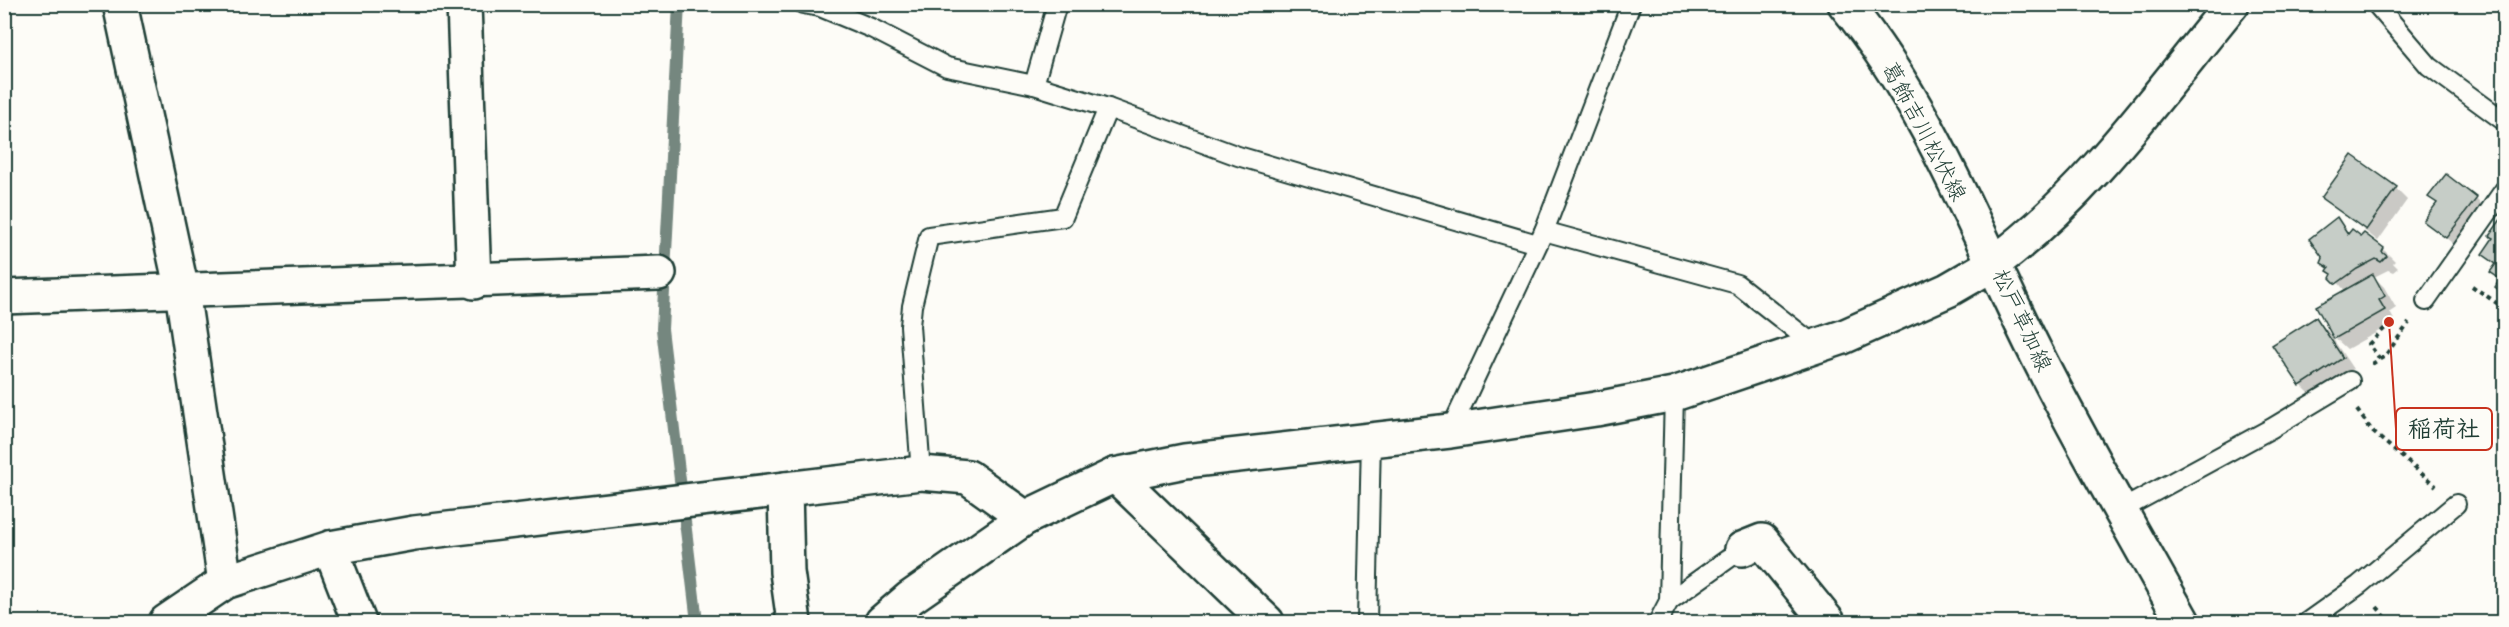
<svg xmlns="http://www.w3.org/2000/svg" width="2509" height="627" font-family="Dekko,'Klee One',sans-serif">
<style>
.shadow{fill:#0003}
.lines{fill:none;stroke-linecap:round;stroke-linejoin:round}
.stream{stroke:#75877f;stroke-width:12}
.building{fill:#c6cdc7;stroke:#1f3d34;stroke-width:1.5}
.lane-casing{stroke:#1f3d34;stroke-width:22}
.street-casing{stroke:#1f3d34;stroke-width:38}
.secondary-casing{stroke:#1f3d34;stroke-width:38}
.primary-casing{stroke:#1f3d34;stroke-width:38}
.path{stroke:#1f3d34;stroke-width:4;stroke-dasharray:4.5 4.5;stroke-linecap:butt}
.lane{stroke:#fdfcf7;stroke-width:18}
.street{stroke:#fdfcf7;stroke-width:33}
.secondary{stroke:#fdfcf7;stroke-width:33}
.primary{stroke:#fdfcf7;stroke-width:33}
.labels{text-anchor:middle;stroke-width:5;stroke-linejoin:round;paint-order:stroke}
.street-label{font-size:22px;fill:#1f3d34;stroke:#fdfcf7}
.leader{fill:none;stroke:#c8321e;stroke-width:2}
.callout-dot{fill:#c8321e;stroke:#fdfcf7;stroke-width:2}
.callout{fill:#fdfcf7;stroke:#c8321e;stroke-width:2}
.callout-label{font-size:24px;text-anchor:middle;font-weight:bold;fill:#1f3d34}
</style>
<rect width="100%" height="100%" fill="#fdfcf7"/>
<filter id="ink" filterUnits="userSpaceOnUse"><feTurbulence type="fractalNoise" baseFrequency=".0167" numOctaves="2"/><feDisplacementMap in="SourceGraphic" scale="12" xChannelSelector="R" yChannelSelector="G"/><feConvolveMatrix kernelMatrix="1 2 1 2 8 2 1 2 1" color-interpolation-filters="sRGB"/></filter>
<g filter="url(#ink)">
<g class="shadow">
<path d="M2396,189L2407,200L2378,241L2323,198Z"/>
<path d="M2430,197L2476,199L2487,210L2458,248L2425,220L2438,204Z"/>
<path d="M2504,217V294L2497,286L2501,280L2492,271L2496,266L2484,254L2494,239L2491,236Z"/>
<path d="M2337,219L2350,234L2361,238L2364,235L2383,249L2395,261L2393,263L2398,268L2393,272L2388,270L2374,277L2384,287L2396,308L2390,312L2395,322L2347,349L2335,338L2345,291L2323,263Z"/>
<path d="M2315,319L2327,330L2353,369L2312,396L2301,385Z"/>
</g>
<g class="lines">
<path class="stream" d="M679,4L662,329L697,622"/>
</g>
<g class="building">
<path d="M2352,155L2397,187L2366,230L2321,198Z"/>
<path d="M2446,174L2477,198L2446,238L2423,221L2437,203L2428,197Z"/>
<path d="M2504,215V294L2495,287L2500,279L2490,272L2496,264L2482,254L2493,238L2489,236Z"/>
<path d="M2337,217L2348,234L2352,229L2361,236L2364,233L2384,248L2382,252L2387,256L2381,262L2376,259L2357,269L2336,284L2330,278L2332,274L2327,271L2329,268L2321,263L2323,258L2309,239Z"/>
<path d="M2373,274L2385,296L2379,300L2385,310L2334,339L2316,306Z"/>
<path d="M2316,317L2343,358L2300,386L2272,345Z"/>
</g>
<g class="lines">
<defs>
<g id="lane">
<path d="M803,4L820,7L871,28L947,67L1034,85L1108,108L1238,156L1537,244"/>
<path d="M2376,4L2429,66L2504,121"/>
<path d="M1034,85L1057,4"/>
<path d="M1544,231L1737,284L1817,347"/>
<path d="M2426,301L2504,190"/>
<path d="M1450,431L1544,231L1631,4"/>
<path d="M921,473L910,326L912,306L929,236L1063,217L1108,108"/>
<path d="M2121,510L2272,428L2350,381"/>
<path d="M1669,601L1742,549"/>
<path d="M1367,622L1371,439"/>
<path d="M1658,622L1669,601L1674,394"/>
<path d="M2307,622L2359,585L2456,504"/>
</g>
<g id="street">
<path d="M120,4L182,291L225,582"/>
<path d="M464,4L474,282"/>
<path d="M4,297L659,273"/>
<path d="M1115,475L1267,622"/>
<path d="M785,489L787,572L794,622"/>
<path d="M1742,549L1762,541L1828,622"/>
</g>
<g id="secondary">
<path d="M330,548L359,622"/>
<path d="M166,622L225,582L330,548L414,533L921,473L968,477L1025,518"/>
<path d="M882,622L910,598L1025,518L1115,475L1185,461L1450,431L1596,409L1674,394L1843,337L1948,290L1993,264"/>
</g>
<g id="primary">
<path d="M1845,4C1928,105 1974,227 2031,343C2078,438 2132,530 2183,622"/>
<path d="M1993,264C2087,195 2158,94 2232,4"/>
</g>
</defs>
<use href="#lane" class="lane-casing"/>
<use href="#street" class="street-casing"/>
<use href="#secondary" class="secondary-casing"/>
<use href="#primary" class="primary-casing"/>
<g class="path">
<path d="M2472,286L2504,308"/>
<path d="M2380,359L2369,344L2386,327"/>
<path d="M2372,364L2385,356L2409,323"/>
<path d="M2357,410L2373,432L2436,486"/>
<path d="M2377,607L2390,622"/>
</g>
<use href="#lane" class="lane"/>
<use href="#street" class="street"/>
<use href="#secondary" class="secondary"/>
<use href="#primary" class="primary"/>
</g>
</g>
<g class="labels">
<g class="street-label">
<text transform="translate(1925 131) rotate(62)" y="8">葛飾吉川松伏線</text>
<text transform="translate(2023 320) rotate(65)" y="8">松戸草加線</text>
</g>
</g>
<path class="leader" d="M2389 322L2396 429"/>
<circle class="callout-dot" cx="2389" cy="322" r="6"/>
<rect class="callout" x="2396" y="408" width="96" height="42" rx="6"/>
<g class="callout-label">
<text x="2444" y="437">稲荷社</text>
</g>
<rect width="2509" height="627" fill="none" stroke="#fdfcf7" stroke-width="24"/>
<rect x="12" y="12" width="2485" height="603" fill="none" stroke="#1f3d34" stroke-width="2" filter="url(#ink)"/>
</svg>
